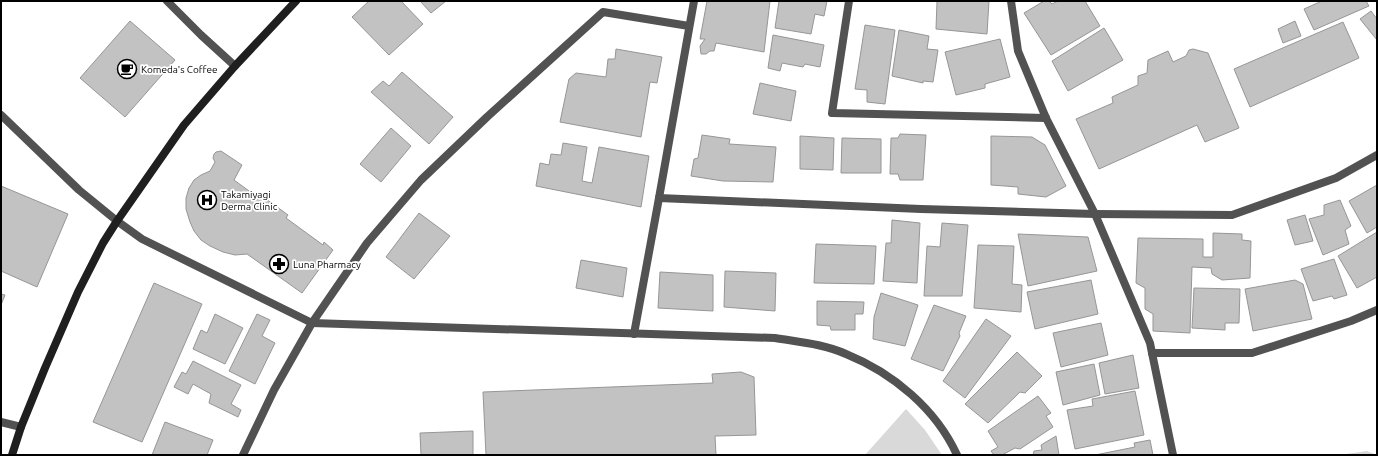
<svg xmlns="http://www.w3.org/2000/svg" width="1378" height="456" font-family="Ubuntu,sans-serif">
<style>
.green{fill:#d9d9d9}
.building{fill:#c2c2c2;stroke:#969696}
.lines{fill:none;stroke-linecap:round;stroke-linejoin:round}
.lane{stroke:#525252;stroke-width:8}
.street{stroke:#525252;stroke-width:8}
.secondary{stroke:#1f1f1f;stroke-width:8}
.labels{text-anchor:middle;stroke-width:3.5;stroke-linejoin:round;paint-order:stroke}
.poi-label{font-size:10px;fill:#000;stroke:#fff;text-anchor:start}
</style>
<rect width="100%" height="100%" fill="#fff"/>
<g class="green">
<path d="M906,409L925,430L942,455H865Z"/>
<path d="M1367,451L1377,455H1339Z"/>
</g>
<g class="building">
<path d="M369,1H401L423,24L389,55L352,17Z"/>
<path d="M420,1H446L431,13Z"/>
<path d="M707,1H770L764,52L716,43L714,51H710L706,54H701L700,46L705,39H700Z"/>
<path d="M779,1H827L824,16L815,14L811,34L775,28Z"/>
<path d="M937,1H989L987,34L936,29Z"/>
<path d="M1044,1H1049L1052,4L1058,1H1085L1100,26L1051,55L1024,13Z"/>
<path d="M1322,1H1366L1369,6L1314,30L1304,9Z"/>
<path d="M1371,11L1377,19V40L1360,19Z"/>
<path d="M130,21L175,60L125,117L80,78Z"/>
<path d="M1295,21L1301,36L1283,43L1278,29Z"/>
<path d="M1343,22L1359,58L1250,107L1234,69Z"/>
<path d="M865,25L895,30L885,104L867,102V90L855,89Z"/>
<path d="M1104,28L1123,60L1068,91L1052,61Z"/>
<path d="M899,30L929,36L927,49L938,50L933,82L923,81V83L892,76Z"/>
<path d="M773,35L824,45L820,67L805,64L803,67L782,63L780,71L768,68Z"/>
<path d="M1000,39L1010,77L985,84V88L956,95L945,52Z"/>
<path d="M616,49L662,57L657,83L650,82L641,137L560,122L569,79L576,73L606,77L608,59H615Z"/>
<path d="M1193,49L1208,53L1239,128L1205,142L1197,125L1099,169L1076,119L1113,103L1112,97L1138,85V76L1147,73L1148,60L1168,51L1173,62L1186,56L1189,50Z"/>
<path d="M402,72L453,117L429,144L371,92L383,81L389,86Z"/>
<path d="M760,83L796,91L791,121L753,114Z"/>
<path d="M391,128L411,146L381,182L360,164Z"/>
<path d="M900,134L926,135L923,180H900L898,174H890L891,138H898Z"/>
<path d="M702,135L730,139L729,144L776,147L773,182L723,181L691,176L694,159L698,158Z"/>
<path d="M800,136L834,138L833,170L800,169Z"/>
<path d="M991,136L1032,137L1045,145L1066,186L1046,197L1018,194V187L991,185Z"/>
<path d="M842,138L881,139V173H841Z"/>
<path d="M563,143L587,147L582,181L592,183L599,147L649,156L641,207L536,186L540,163L549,165L551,154L561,155Z"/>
<path d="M221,151L242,165L234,180L260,199L262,196L288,215L286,218L323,245L324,242L333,250L302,293L247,254L235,255L223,252L210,246L201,240L194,231L190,222L186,209V198L189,188L194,180L201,175L210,171L215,162L213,158L214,154L216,152Z"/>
<path d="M1377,185V227L1367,233L1349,201Z"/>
<path d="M1,186L68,214L37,287L1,271Z"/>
<path d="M1340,200L1351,226L1345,230L1349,244L1323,255L1309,219L1324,215V205Z"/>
<path d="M419,213L450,236L414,279L386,257Z"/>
<path d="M1305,215L1313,241L1295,245L1287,220Z"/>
<path d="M892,220L920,223L917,283L883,281L886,243H891Z"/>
<path d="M942,223L968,225L962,296H924L927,246L940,247Z"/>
<path d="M1377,232V277L1357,288L1338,256Z"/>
<path d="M1213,233L1242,234V240L1251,241L1250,278L1222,280L1212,274L1211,268L1192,267L1190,333L1153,331V314L1145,309V288L1136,283L1138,238L1203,239V257H1213Z"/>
<path d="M1018,234L1088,237L1097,271L1028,286Z"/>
<path d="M816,244L876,246L874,284L814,283Z"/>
<path d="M978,245L1014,246L1012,284L1022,285L1021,312L974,308Z"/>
<path d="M1334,259L1347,295L1334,299L1332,296L1313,301L1301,269Z"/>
<path d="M581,260L627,268L623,297L576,288Z"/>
<path d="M725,271L776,273L775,311L724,307Z"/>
<path d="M660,272L713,275V311L658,308Z"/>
<path d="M1091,280L1098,314L1035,329L1027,292Z"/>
<path d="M1295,280L1303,284L1312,319L1253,331L1245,289Z"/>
<path d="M154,283L202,304L142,442L93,422Z"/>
<path d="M1194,288L1240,289L1239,323H1225V330L1192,328Z"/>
<path d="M881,293L918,305L905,346L873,339L874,317Z"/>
<path d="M1,294L5,295L1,305Z"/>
<path d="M817,301L864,302L863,314H855V330H831L830,326L817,325Z"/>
<path d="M934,305L966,316L959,333L960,336L943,371L911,359Z"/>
<path d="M215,314L243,328L225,364L193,349L201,330L207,333Z"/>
<path d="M257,314L270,320L262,336L275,343L255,384L229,371Z"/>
<path d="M986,319L1011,336L965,398L943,381Z"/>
<path d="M1101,323L1108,355L1061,367L1053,333Z"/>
<path d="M1017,352L1042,376L1025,393L1020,392L988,423L965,404Z"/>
<path d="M1133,355L1139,388L1105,394L1099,363Z"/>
<path d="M193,361L241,385L231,404L241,410L238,417L209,403L211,394L193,384L188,394L174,387L182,372L186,374Z"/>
<path d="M1094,364L1100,395L1063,405L1056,372Z"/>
<path d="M741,372L754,377L756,435L715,436L716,455H486L483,392L713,383L712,374Z"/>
<path d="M1135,391L1144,435L1075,449L1067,410L1093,406L1092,399Z"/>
<path d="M1038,396L1051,413L1046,416L1053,427L1020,449L1015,448L1002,455H994L991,451L998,447L988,431Z"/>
<path d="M165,422L213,440L207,455H152Z"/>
<path d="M473,431V455H421L420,433Z"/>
<path d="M1056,436L1059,455H1033L1034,451L1042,450L1041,445Z"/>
<path d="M1150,440L1153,455H1095L1135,447L1134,443Z"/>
</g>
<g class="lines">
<path class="lane" d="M1,422L21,427"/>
<g class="street">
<path d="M167,1L201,35L235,66"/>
<path d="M694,1L659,198L921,209L1095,214L1232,215L1336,178L1377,155"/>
<path d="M849,1L832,113L1046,118"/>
<path d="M1011,1L1018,51L1046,118L1095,214L1150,343L1152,353H1252L1351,321L1377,310"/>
<path d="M1,115L79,190L117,221L142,239L312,323L775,338C799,342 824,344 846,354C893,373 936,409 957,455"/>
<path d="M634,334L659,198"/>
<path d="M1152,353L1173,455"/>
<path d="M243,455L274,390L312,323L367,243L421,180L487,117L603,12L689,26"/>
</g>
<path class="secondary" d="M12,455L21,427L45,368L78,292L103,243L117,221L184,125L235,66L296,1"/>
</g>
<defs>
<symbol id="cafe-ring" viewBox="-11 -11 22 22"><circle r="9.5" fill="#fff" stroke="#000" stroke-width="1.5"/><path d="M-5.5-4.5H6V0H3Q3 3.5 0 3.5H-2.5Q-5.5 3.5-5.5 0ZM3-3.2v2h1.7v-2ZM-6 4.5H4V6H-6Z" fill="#000"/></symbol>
<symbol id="hospital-ring" viewBox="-11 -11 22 22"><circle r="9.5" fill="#fff" stroke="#000" stroke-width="1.5"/><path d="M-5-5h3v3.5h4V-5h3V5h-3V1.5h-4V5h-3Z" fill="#000"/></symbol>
<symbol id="pharmacy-ring" viewBox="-11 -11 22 22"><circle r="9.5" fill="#fff" stroke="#000" stroke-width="1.5"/><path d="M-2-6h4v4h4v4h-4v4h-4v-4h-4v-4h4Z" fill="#000"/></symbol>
</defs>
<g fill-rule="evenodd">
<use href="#cafe-ring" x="116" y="58" width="22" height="22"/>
<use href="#hospital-ring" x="196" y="189" width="22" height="22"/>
<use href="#pharmacy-ring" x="268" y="253" width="22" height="22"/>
</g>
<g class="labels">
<g class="poi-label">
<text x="141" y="73">Komeda's Coffee</text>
<text x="221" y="198">Takamiyagi<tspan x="221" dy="12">Derma Clinic</tspan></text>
<text x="293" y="268">Luna Pharmacy</text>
</g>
</g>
<rect width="1378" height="456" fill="none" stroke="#000000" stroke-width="4"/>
</svg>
